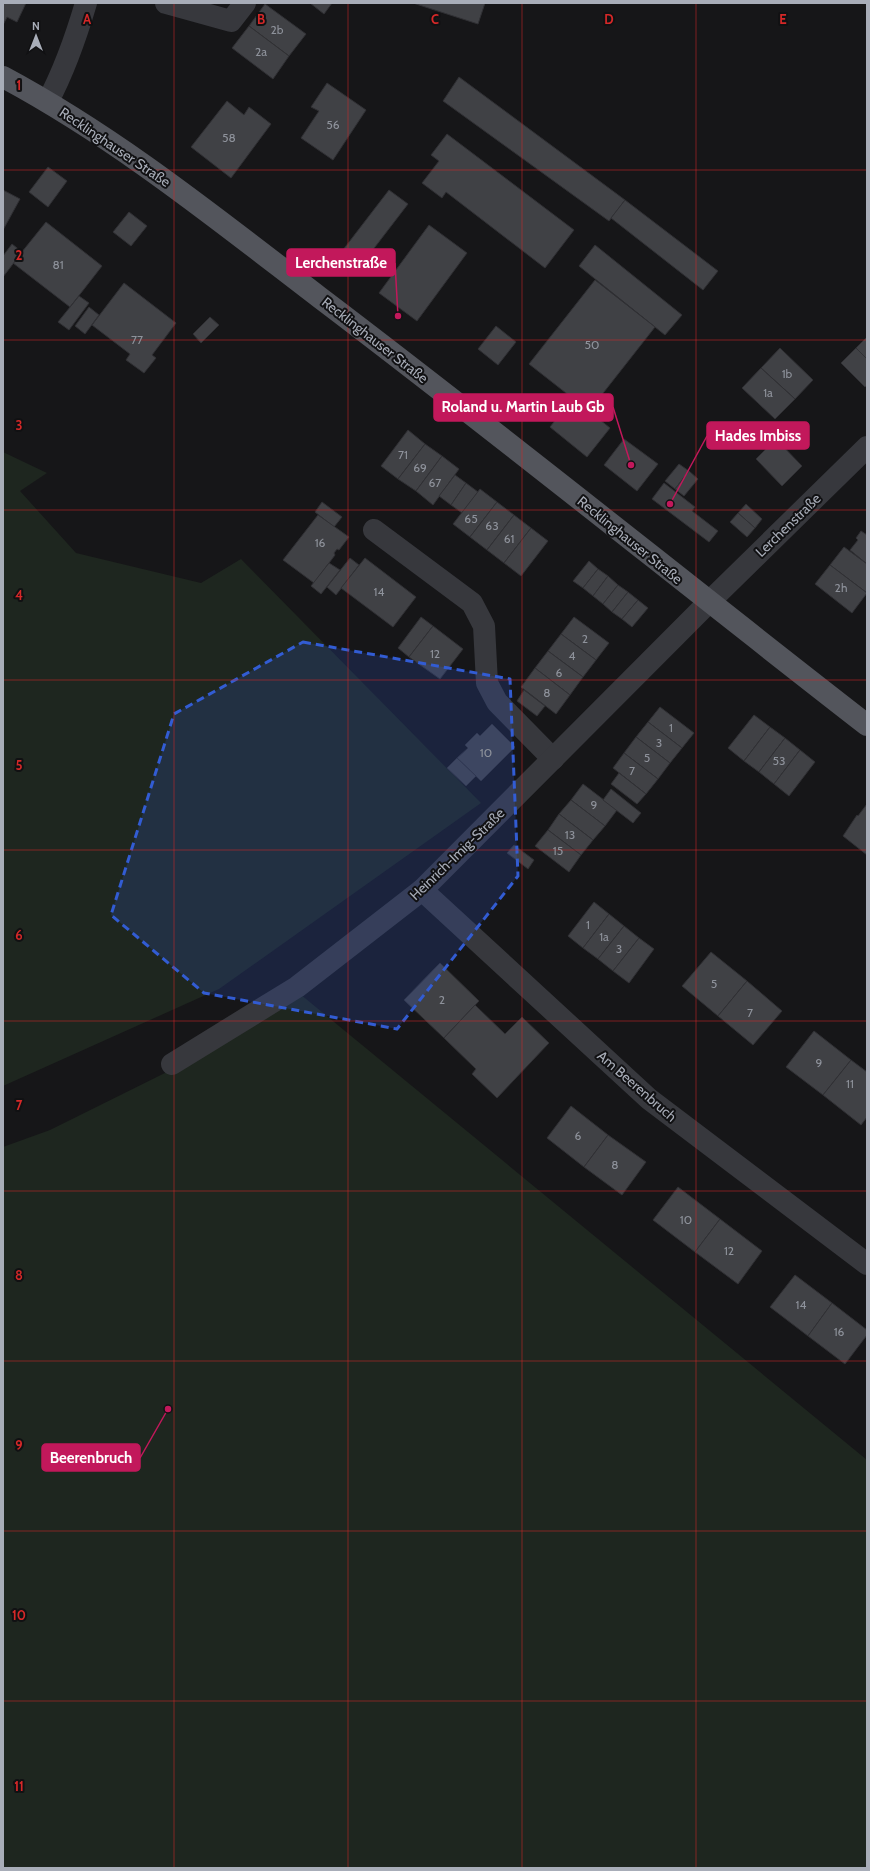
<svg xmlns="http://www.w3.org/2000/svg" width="870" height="1871" font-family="Cabin,sans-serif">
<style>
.green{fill:#1e261f}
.building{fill:#404145;stroke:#303034}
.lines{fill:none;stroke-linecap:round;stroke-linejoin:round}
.minor{stroke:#37383d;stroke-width:22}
.major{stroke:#53555c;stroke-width:22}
.marked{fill:#325cd3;fill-opacity:0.2;stroke:#325cd3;stroke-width:3;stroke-dasharray:8 5;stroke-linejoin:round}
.grid{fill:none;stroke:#d62828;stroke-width:1;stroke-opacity:0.55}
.labels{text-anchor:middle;stroke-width:4;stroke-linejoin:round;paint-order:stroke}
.number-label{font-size:12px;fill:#8e929b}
.street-label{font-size:14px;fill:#a8adb8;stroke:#111113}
.grid-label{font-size:13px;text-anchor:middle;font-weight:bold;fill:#d62828;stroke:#111113;stroke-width:4;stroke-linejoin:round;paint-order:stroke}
.leader{fill:none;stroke:#c2185b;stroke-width:1.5}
.callout-dot{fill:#c2185b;stroke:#111113;stroke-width:1.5}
.callout{fill:#c2185b;stroke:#c2185b;stroke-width:1.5}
.callout-label{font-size:15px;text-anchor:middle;font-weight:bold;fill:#fff}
</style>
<rect width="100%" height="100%" fill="#161618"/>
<g class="green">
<path d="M3,452L47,473L20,491L76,553L201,583L241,559L481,803L219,989L3,1086Z"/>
<path d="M300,994L867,1460V1868H3V1147L50,1130L175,1068Z"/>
</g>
<g class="building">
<path d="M3,3H26L17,22L7,17L3,25Z"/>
<path d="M310,3H332L324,14Z"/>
<path d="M413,3H485L478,24Z"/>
<path d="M265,4L306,34L289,56L249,26Z"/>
<path d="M249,26L289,56L273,79L232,48Z"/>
<path d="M459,77L625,200L609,221L443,101Z"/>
<path d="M327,83L366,110L333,160L301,138L319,111L311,107Z"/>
<path d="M227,101L244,115L249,107L271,124L231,178L191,147Z"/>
<path d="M447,134L574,230L545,268L446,192L442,198L422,183L439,161L431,155Z"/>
<path d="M48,167L67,181L48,207L29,192Z"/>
<path d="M3,190L20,199L3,230Z"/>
<path d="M389,190L408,204L355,273L336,259Z"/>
<path d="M625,200L718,271L703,290L611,218Z"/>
<path d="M129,212L147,226L131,246L113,232Z"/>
<path d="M46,222L102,266L70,307L13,263Z"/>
<path d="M429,225L467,253L417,321L379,293Z"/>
<path d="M12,244L22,252L3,277V256Z"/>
<path d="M595,245L682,315L665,335L579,266Z"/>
<path d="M595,280L655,327L589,411L529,364Z"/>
<path d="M124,283L176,323L152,355L156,358L144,373L126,360L130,354L92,325Z"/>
<path d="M79,296L89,303L69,330L58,322Z"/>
<path d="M89,307L99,315L85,334L75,326Z"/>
<path d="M210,317L219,325L201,343L193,334Z"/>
<path d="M496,326L516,342L498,365L478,349Z"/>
<path d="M867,337V359L856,348Z"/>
<path d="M780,348L813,380L795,399L761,368Z"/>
<path d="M856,348L867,359V385L865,387L841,363Z"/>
<path d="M761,368L795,399L775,419L742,388Z"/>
<path d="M573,398L610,428L587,457L550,427Z"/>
<path d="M408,430L425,444L398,479L381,466Z"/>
<path d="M624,439L658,464L637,491L604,465Z"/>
<path d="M776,439L802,466L782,486L756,459Z"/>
<path d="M425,444L442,456L416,491L398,479Z"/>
<path d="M442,456L459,469L433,505L416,491Z"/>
<path d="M679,464L689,471L675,489L665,481Z"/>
<path d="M689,471L698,479L684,496L675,489Z"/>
<path d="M455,475L466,483L451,505L439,496Z"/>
<path d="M466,483L478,492L462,513L451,505Z"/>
<path d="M664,483L695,507L692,511L718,531L709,542L652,499Z"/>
<path d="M480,489L497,502L470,537L453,524Z"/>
<path d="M322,502L342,517L334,527L315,512Z"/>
<path d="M497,502L514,515L487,550L470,537Z"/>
<path d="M746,504L762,519L755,528L738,513Z"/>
<path d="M738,513L755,528L747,537L730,522Z"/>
<path d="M318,515L349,537L339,550L337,549L334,553L335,555L314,583L283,560Z"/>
<path d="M514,515L531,528L504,563L487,550Z"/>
<path d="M531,528L548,541L521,576L504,563Z"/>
<path d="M861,531L867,535V564L850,550L858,540L856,538Z"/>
<path d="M844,547L867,564V593L830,565Z"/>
<path d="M350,558L359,565L336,595L327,587Z"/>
<path d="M365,558L416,597L393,627L341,588Z"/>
<path d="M589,561L598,569L583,588L573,581Z"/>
<path d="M329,563L340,570L321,594L311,586Z"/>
<path d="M830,565L867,593L852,613L815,584Z"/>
<path d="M598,569L608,576L593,596L583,588Z"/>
<path d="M608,576L618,585L603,604L593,596Z"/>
<path d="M618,585L628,592L612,612L603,604Z"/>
<path d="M628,592L638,600L622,619L612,612Z"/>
<path d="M638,600L648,608L632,627L622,619Z"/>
<path d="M421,617L433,626L409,657L398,648Z"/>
<path d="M574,617L609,643L596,660L561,634Z"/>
<path d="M433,626L463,649L440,679L409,657Z"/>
<path d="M561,634L596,660L583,677L548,651Z"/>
<path d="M548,651L583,677L570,695L535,668Z"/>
<path d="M535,668L570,695L556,714L521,687Z"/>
<path d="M524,690L545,706L537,716L517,701Z"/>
<path d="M660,707L694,733L682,748L648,722Z"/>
<path d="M754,715L770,727L744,761L728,748Z"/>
<path d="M648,722L682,748L670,763L636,737Z"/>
<path d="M492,724L515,747L481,781L457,758L468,748L465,745L477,733L480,736Z"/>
<path d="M770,727L785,738L759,772L744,761Z"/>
<path d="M636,737L670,763L658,779L624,753Z"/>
<path d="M785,738L800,750L774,784L759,772Z"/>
<path d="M800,750L815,762L789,796L774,784Z"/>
<path d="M624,753L658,779L646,794L613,768Z"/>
<path d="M457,758L476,776L466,786L447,768Z"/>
<path d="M619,773L646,794L637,804L611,784Z"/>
<path d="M583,784L617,810L605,826L571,800Z"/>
<path d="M611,789L641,813L633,823L603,800Z"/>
<path d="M571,800L605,826L593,840L559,814Z"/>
<path d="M867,804V855L843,836L857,815L858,816Z"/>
<path d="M559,814L593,840L581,855L548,830Z"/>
<path d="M548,830L581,855L569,872L535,846Z"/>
<path d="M514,845L534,860L528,869L507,853Z"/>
<path d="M594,902L609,914L583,948L568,936Z"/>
<path d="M609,914L624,926L598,959L583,948Z"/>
<path d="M624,926L639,938L613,971L598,959Z"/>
<path d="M639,938L654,949L629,983L613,971Z"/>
<path d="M711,952L747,981L718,1016L682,986Z"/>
<path d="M440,963L479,1001L444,1038L404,1000Z"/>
<path d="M747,981L782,1011L753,1045L718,1016Z"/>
<path d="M475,1005L505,1034L522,1017L549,1043L497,1098L472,1074L476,1069L444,1038Z"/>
<path d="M814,1031L851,1060L823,1095L786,1067Z"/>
<path d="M851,1060L867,1072V1117L861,1125L823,1095Z"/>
<path d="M571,1106L608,1135L584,1167L547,1138Z"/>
<path d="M608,1135L646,1162L622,1195L584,1167Z"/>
<path d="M678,1187L720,1219L695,1252L653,1220Z"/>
<path d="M720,1219L762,1251L738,1284L695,1252Z"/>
<path d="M795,1275L832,1303L808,1336L770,1307Z"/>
<path d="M832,1303L867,1330V1335L845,1364L808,1336Z"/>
</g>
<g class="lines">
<g class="minor">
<path d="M166,3L231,21L245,3"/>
<path d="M48,101C65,69 76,37 86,3"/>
<path d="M374,530L472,603L484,626L487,683L497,702L553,759"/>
<path d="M422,890L649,1099L867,1264"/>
<path d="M172,1064L297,987L422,890L709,602L867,447"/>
</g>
<path class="major" d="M3,77C117,138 217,219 319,297C504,437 684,583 867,725"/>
</g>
<path class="marked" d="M303,642L510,679L518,876L397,1029L204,993L111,915L174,714Z"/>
<path class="grid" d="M174,3V1868M348,3V1868M522,3V1868M696,3V1868M3,170H867M3,340H867M3,510H867M3,680H867M3,850H867M3,1021H867M3,1191H867M3,1361H867M3,1531H867M3,1701H867"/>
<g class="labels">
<g class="number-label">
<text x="277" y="34">2b</text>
<text x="261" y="56">2a</text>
<text x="333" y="129">56</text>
<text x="229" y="142">58</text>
<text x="58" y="269">81</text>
<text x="137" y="344">77</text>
<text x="592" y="349">50</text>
<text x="787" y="378">1b</text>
<text x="768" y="397">1a</text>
<text x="403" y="459">71</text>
<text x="420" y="472">69</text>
<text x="435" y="487">67</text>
<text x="471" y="523">65</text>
<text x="492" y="530">63</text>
<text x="509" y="543">61</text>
<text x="320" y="547">16</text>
<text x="841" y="592">2h</text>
<text x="379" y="596">14</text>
<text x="585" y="643">2</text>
<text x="435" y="658">12</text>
<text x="572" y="660">4</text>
<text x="559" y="677">6</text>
<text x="547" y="697">8</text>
<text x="671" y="732">1</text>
<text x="659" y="747">3</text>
<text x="486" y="757">10</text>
<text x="647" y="762">5</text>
<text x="779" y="765">53</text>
<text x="632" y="775">7</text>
<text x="594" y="809">9</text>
<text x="570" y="839">13</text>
<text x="558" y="855">15</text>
<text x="588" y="929">1</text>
<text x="604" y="941">1a</text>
<text x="619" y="953">3</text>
<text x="714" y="988">5</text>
<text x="442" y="1004">2</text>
<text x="750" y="1017">7</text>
<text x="819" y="1067">9</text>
<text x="850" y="1088">11</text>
<text x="578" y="1140">6</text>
<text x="615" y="1169">8</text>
<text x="686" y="1224">10</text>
<text x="729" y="1255">12</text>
<text x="801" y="1309">14</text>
<text x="839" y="1336">16</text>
</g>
<g class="street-label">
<text transform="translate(115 147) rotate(34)" y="5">Recklinghauser Straße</text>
<text transform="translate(375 340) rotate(38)" y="5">Recklinghauser Straße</text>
<text transform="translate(788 525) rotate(-44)" y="5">Lerchenstraße</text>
<text transform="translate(630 540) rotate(39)" y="5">Recklinghauser Straße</text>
<text transform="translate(457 854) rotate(-44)" y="5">Heinrich-Imig-Straße</text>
<text transform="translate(637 1086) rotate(41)" y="5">Am Beerenbruch</text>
</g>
</g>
<g class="grid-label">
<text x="87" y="24">A</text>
<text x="261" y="24">B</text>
<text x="435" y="24">C</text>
<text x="609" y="24">D</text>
<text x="783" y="24">E</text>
<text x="19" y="90">1</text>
<text x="19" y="260">2</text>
<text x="19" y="430">3</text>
<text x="19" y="600">4</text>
<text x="19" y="770">5</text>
<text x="19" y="940">6</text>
<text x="19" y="1110">7</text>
<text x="19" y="1280">8</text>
<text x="19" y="1450">9</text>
<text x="19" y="1620">10</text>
<text x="19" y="1791">11</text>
</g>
<path class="leader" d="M398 316L395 263M631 465L613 407M670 504L707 436M168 1409L140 1458"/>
<g class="callout-dot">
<circle cx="398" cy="316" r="4"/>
<circle cx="631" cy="465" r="4"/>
<circle cx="670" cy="504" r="4"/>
<circle cx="168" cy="1409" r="4"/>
</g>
<g class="callout">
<rect x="287" y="249" width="108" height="27" rx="4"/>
<rect x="434" y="394" width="179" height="27" rx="4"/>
<rect x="707" y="422" width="102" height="27" rx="4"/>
<rect x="42" y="1444" width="98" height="27" rx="4"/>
</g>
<g class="callout-label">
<text x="341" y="268">Lerchenstraße</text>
<text x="523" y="412">Roland u. Martin Laub Gb</text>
<text x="758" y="441">Hades Imbiss</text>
<text x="91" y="1463">Beerenbruch</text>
</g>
<rect width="870" height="1871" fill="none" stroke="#a8adb8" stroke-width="8"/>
<g transform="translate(36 36)" stroke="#111113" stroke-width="3" paint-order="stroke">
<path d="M0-3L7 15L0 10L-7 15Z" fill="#a8adb8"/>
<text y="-6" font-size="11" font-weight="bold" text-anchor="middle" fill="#a8adb8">N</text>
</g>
</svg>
